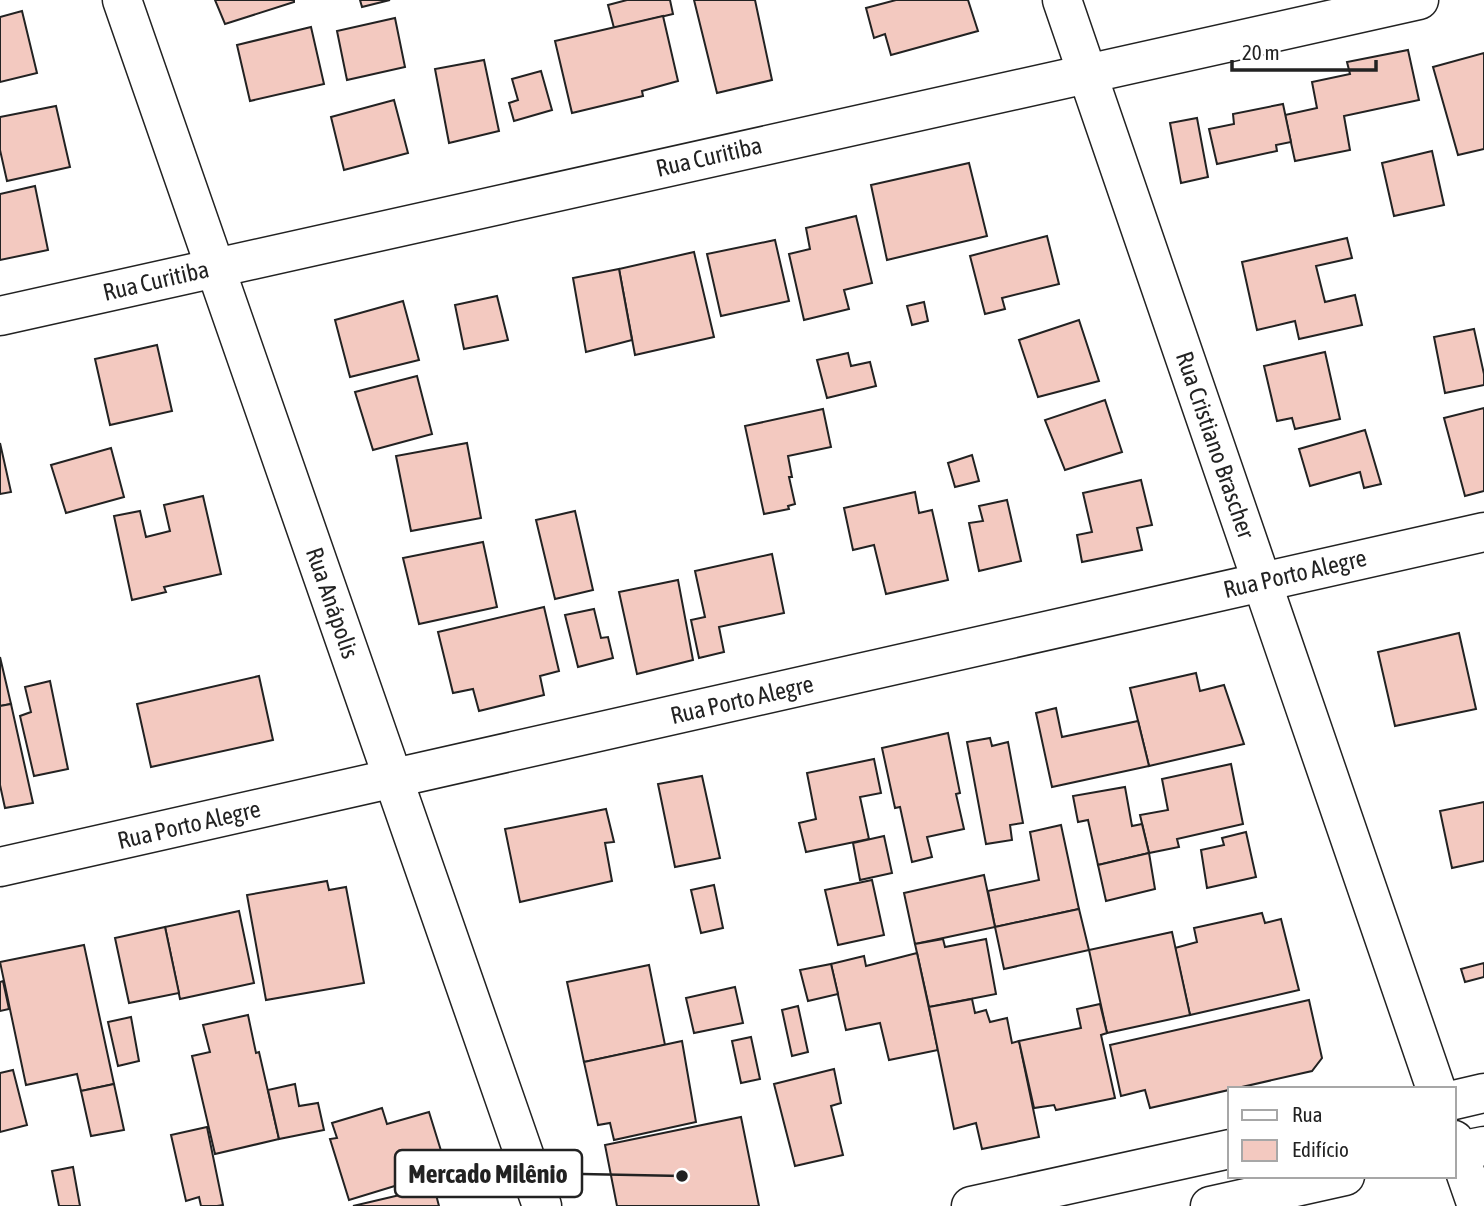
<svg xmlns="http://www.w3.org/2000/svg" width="1484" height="1206" font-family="'Asap Condensed',sans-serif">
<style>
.building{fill:#f3c9c0;stroke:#222;stroke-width:2}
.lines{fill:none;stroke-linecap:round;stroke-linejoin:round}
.minor-casing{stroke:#222;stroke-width:41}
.secondary-casing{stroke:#222;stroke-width:41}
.minor{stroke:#fff;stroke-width:38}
.secondary{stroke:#fff;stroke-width:38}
.labels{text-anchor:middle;stroke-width:5;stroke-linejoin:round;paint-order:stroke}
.street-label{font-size:24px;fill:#222;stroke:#fff}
.leader{fill:none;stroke:#222;stroke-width:2.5}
.callout-dot{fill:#222;stroke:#fff;stroke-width:2.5}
.callout{fill:#fff;stroke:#222;stroke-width:2.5}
.callout-label{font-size:26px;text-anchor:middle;font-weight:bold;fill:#222}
</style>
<rect width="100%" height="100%" fill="#fff"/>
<g class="building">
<path d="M215,0H294V2L225,24Z"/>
<path d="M360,0H390L362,7Z"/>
<path d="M627,0H670L673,14L614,28L608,5Z"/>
<path d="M694,0H755L772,80L717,93Z"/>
<path d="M896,0H968L978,31L891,55L885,34L874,38L866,8Z"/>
<path d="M22,11L37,73L0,82V17Z"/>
<path d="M663,16L678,81L642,91L643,96L572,113L555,41Z"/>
<path d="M395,18L405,67L347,80L337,31Z"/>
<path d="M311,27L324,84L250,101L237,45Z"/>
<path d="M1408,50L1419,100L1344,116L1350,150L1295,161L1285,115L1317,108L1312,82L1350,74L1347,62Z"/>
<path d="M1484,53V149L1458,155L1433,67Z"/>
<path d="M484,60L499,131L449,143L435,69Z"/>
<path d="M541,71L552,110L514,121L509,103L518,100L512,79Z"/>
<path d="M394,100L408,153L344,170L331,117Z"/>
<path d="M1283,104L1291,142L1276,145L1277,151L1217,164L1209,129L1234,124L1233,114Z"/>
<path d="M56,106L70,167L7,181L0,150V117Z"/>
<path d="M1197,118L1208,177L1181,183L1170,123Z"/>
<path d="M1432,151L1444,205L1394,216L1382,163Z"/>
<path d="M969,163L987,236L887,260L871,185Z"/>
<path d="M35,186L48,250L0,260V194Z"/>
<path d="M856,216L872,283L844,290L849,309L804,320L789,254L810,249L806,228Z"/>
<path d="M1047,236L1059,284L1002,298L1005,309L985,314L970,256Z"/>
<path d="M1347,238L1352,258L1316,266L1325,302L1355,295L1362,325L1299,339L1295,321L1257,330L1242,262Z"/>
<path d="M775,240L789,301L721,316L707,254Z"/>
<path d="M694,252L714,337L635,355L619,269Z"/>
<path d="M619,269L632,340L586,352L573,278Z"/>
<path d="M497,296L508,340L464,349L455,305Z"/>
<path d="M403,301L419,360L350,377L335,320Z"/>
<path d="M924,302L928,321L912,325L907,306Z"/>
<path d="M1079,320L1099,381L1038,397L1019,340Z"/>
<path d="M1474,329L1484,374V385L1445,393L1434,337Z"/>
<path d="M157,345L172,411L110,425L95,359Z"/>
<path d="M1325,352L1340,419L1295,429L1292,418L1277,421L1264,366Z"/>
<path d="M848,353L851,366L870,362L876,386L827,398L817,360Z"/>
<path d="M417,376L432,434L373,450L355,392Z"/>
<path d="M1105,400L1122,452L1065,470L1045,420Z"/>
<path d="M1484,408V491L1465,496L1444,418Z"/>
<path d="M823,409L831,447L788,456L792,477H789L795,504L788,506L789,509L764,514L745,426Z"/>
<path d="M1365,430L1381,484L1364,488L1360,472L1310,486L1299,449Z"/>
<path d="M0,443L11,492L0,494Z"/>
<path d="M467,443L481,518L411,531L396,456Z"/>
<path d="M111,448L124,497L66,513L51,465Z"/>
<path d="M972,455L979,481L955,487L948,463Z"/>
<path d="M1141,480L1152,525L1137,528L1142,550L1082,562L1077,535L1092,532L1083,493Z"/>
<path d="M915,492L919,513L932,510L948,580L886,594L874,545L853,550L844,508Z"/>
<path d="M203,496L221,574L164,587L166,592L132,600L114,516L140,511L146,537L170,531L164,505Z"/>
<path d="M1007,500L1021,561L979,571L969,523L983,521L979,506Z"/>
<path d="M575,511L593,590L555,599L536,520Z"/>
<path d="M483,542L497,607L419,624L403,558Z"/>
<path d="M772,554L784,613L719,627L724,652L699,658L691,620L705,617L695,571Z"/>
<path d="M678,580L693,660L637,674L619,592Z"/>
<path d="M544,607L559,671L540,676L544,695L479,711L473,689L453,693L438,632Z"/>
<path d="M594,609L601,638L608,637L613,658L578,667L565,615Z"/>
<path d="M1459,633L1476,709L1395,726L1378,652Z"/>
<path d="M0,657L11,704L0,706Z"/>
<path d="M1196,673L1200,691L1224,685L1244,744L1149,766L1130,688Z"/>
<path d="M259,676L273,740L151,767L137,704Z"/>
<path d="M50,681L68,769L34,776L20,716L31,712L25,687Z"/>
<path d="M11,704L33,803L5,808L0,785V706Z"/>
<path d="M1056,708L1062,737L1138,721L1149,766L1052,787L1036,713Z"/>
<path d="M948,733L960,793L956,794L964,829L927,837L932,857L912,862L900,807L895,808L882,748Z"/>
<path d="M990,738L992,746L1008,742L1023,823L1010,825L1012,840L986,844L967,742Z"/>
<path d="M874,759L881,793L860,797L869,839L806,852L799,823L816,819L807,773Z"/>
<path d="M1231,764L1243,824L1177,839L1179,847L1149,853L1140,815L1168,810L1162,779Z"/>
<path d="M702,776L720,858L675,867L658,784Z"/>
<path d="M1125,787L1132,826L1142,824L1149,853L1098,865L1088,820L1078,822L1073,796Z"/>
<path d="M1484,802V861L1452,868L1440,811Z"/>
<path d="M606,809L614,842L605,843L612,881L520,902L505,829Z"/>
<path d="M1061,825L1079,909L995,927L988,891L1039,880L1030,832Z"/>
<path d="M1246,832L1256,877L1207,888L1201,850L1224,845L1222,838Z"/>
<path d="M884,836L892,873L860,880L853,843Z"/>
<path d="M1149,853L1155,889L1106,901L1098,865Z"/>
<path d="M984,875L995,927L915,944L904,893Z"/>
<path d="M872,880L884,935L838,945L825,890Z"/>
<path d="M327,881L329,890L346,887L364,983L266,1000L247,895Z"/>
<path d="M714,885L723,928L701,933L691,890Z"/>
<path d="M1079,909L1089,950L1004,969L995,927Z"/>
<path d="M239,911L254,983L180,999L165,927Z"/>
<path d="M1262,913L1265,923L1281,919L1299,990L1190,1015L1175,948L1197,942L1194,928Z"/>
<path d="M165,927L179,993L129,1003L115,938Z"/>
<path d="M1172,932L1190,1015L1107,1033L1089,950Z"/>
<path d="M943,939L945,947L986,939L996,994L929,1007L915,944Z"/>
<path d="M84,945L114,1084L81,1091L77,1074L26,1085L0,962Z"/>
<path d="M917,953L938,1050L889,1060L880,1023L846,1030L831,964L864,956L866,966Z"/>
<path d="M1484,963V977L1465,982L1461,969Z"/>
<path d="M831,964L838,994L808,1001L800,970Z"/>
<path d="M649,965L665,1045L584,1062L567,982Z"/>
<path d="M3,981L9,1009L0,1011V982Z"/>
<path d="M735,987L743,1023L694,1033L686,998Z"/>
<path d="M972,999L975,1013L986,1010L990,1022L1007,1018L1012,1043L1019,1041L1039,1137L982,1149L976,1123L954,1129L929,1007Z"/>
<path d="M1309,1000L1322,1058L1312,1071L1150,1108L1145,1090L1121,1096L1110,1045Z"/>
<path d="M1100,1004L1107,1033L1101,1035L1115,1098L1056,1110L1054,1105L1034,1108L1019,1041L1081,1028L1077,1009Z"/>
<path d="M798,1006L808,1052L792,1056L782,1010Z"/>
<path d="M248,1015L256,1053L259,1052L279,1139L215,1154L192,1056L210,1052L203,1025Z"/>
<path d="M131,1017L139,1061L118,1066L108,1022Z"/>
<path d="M751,1037L760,1079L741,1083L732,1041Z"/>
<path d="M682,1041L696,1122L614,1140L610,1123L598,1125L584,1062Z"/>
<path d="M834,1069L841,1103L831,1106L843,1155L795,1166L774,1084Z"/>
<path d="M13,1070L27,1125L0,1132V1073Z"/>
<path d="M114,1084L124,1130L91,1136L81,1091Z"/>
<path d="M295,1084L299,1106L318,1103L324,1130L279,1139L268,1090Z"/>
<path d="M382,1108L387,1124L429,1112L447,1170L349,1200L330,1139L337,1138L332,1123Z"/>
<path d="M741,1117L759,1206H617L605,1145Z"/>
<path d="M207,1127L223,1205L217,1206H201L199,1197L186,1201L171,1135Z"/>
<path d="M73,1167L80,1206H59L52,1171Z"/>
<path d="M434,1187L439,1206H353Z"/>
</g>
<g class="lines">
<defs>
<g id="minor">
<path d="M122,0L542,1206"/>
<path d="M1062,0L1436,1089"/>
<path d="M0,316L1419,0"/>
<path d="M0,867L1484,532"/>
<path d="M1454,1140L1477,1206"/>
</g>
<g id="secondary">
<path d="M1454,1100L1484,1093"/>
<path d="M1454,1152L1484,1146"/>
<path d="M971,1206L1230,1149"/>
<path d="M1210,1206L1345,1176"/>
</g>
</defs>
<use href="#minor" class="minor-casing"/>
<use href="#secondary" class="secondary-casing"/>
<use href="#minor" class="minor"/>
<use href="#secondary" class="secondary"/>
</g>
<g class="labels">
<g class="street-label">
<text transform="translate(709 157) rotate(-13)" y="8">Rua Curitiba</text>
<text transform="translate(156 281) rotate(-13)" y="8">Rua Curitiba</text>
<text transform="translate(1215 445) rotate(71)" y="8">Rua Cristiano Brascher</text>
<text transform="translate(1295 574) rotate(-13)" y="8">Rua Porto Alegre</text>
<text transform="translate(332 603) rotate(71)" y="8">Rua Anápolis</text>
<text transform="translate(742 700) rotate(-13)" y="8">Rua Porto Alegre</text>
<text transform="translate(189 825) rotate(-13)" y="8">Rua Porto Alegre</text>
</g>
</g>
<path class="leader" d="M682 1176L582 1174"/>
<circle class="callout-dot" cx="682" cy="1176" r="7"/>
<rect class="callout" x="395" y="1150" width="187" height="47" rx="7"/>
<g class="callout-label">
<text x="488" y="1183">Mercado Milênio</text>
</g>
<rect x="1228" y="1087" width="228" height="91" fill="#ffffff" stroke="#a7a7a7" stroke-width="2"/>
<rect x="1242" y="1110" width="35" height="10" fill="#ffffff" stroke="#a7a7a7" stroke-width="2"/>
<text x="1292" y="1122" font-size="21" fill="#222222">Rua</text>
<rect x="1242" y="1140" width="35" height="21" fill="#f3c9c0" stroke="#a7a7a7" stroke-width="2"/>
<text x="1292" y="1157" font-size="21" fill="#222222">Edifício</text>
<path d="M1232 60v10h144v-10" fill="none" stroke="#222222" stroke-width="3.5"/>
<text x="1242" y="60" font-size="21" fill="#222222" stroke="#ffffff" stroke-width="5" paint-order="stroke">20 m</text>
</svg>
